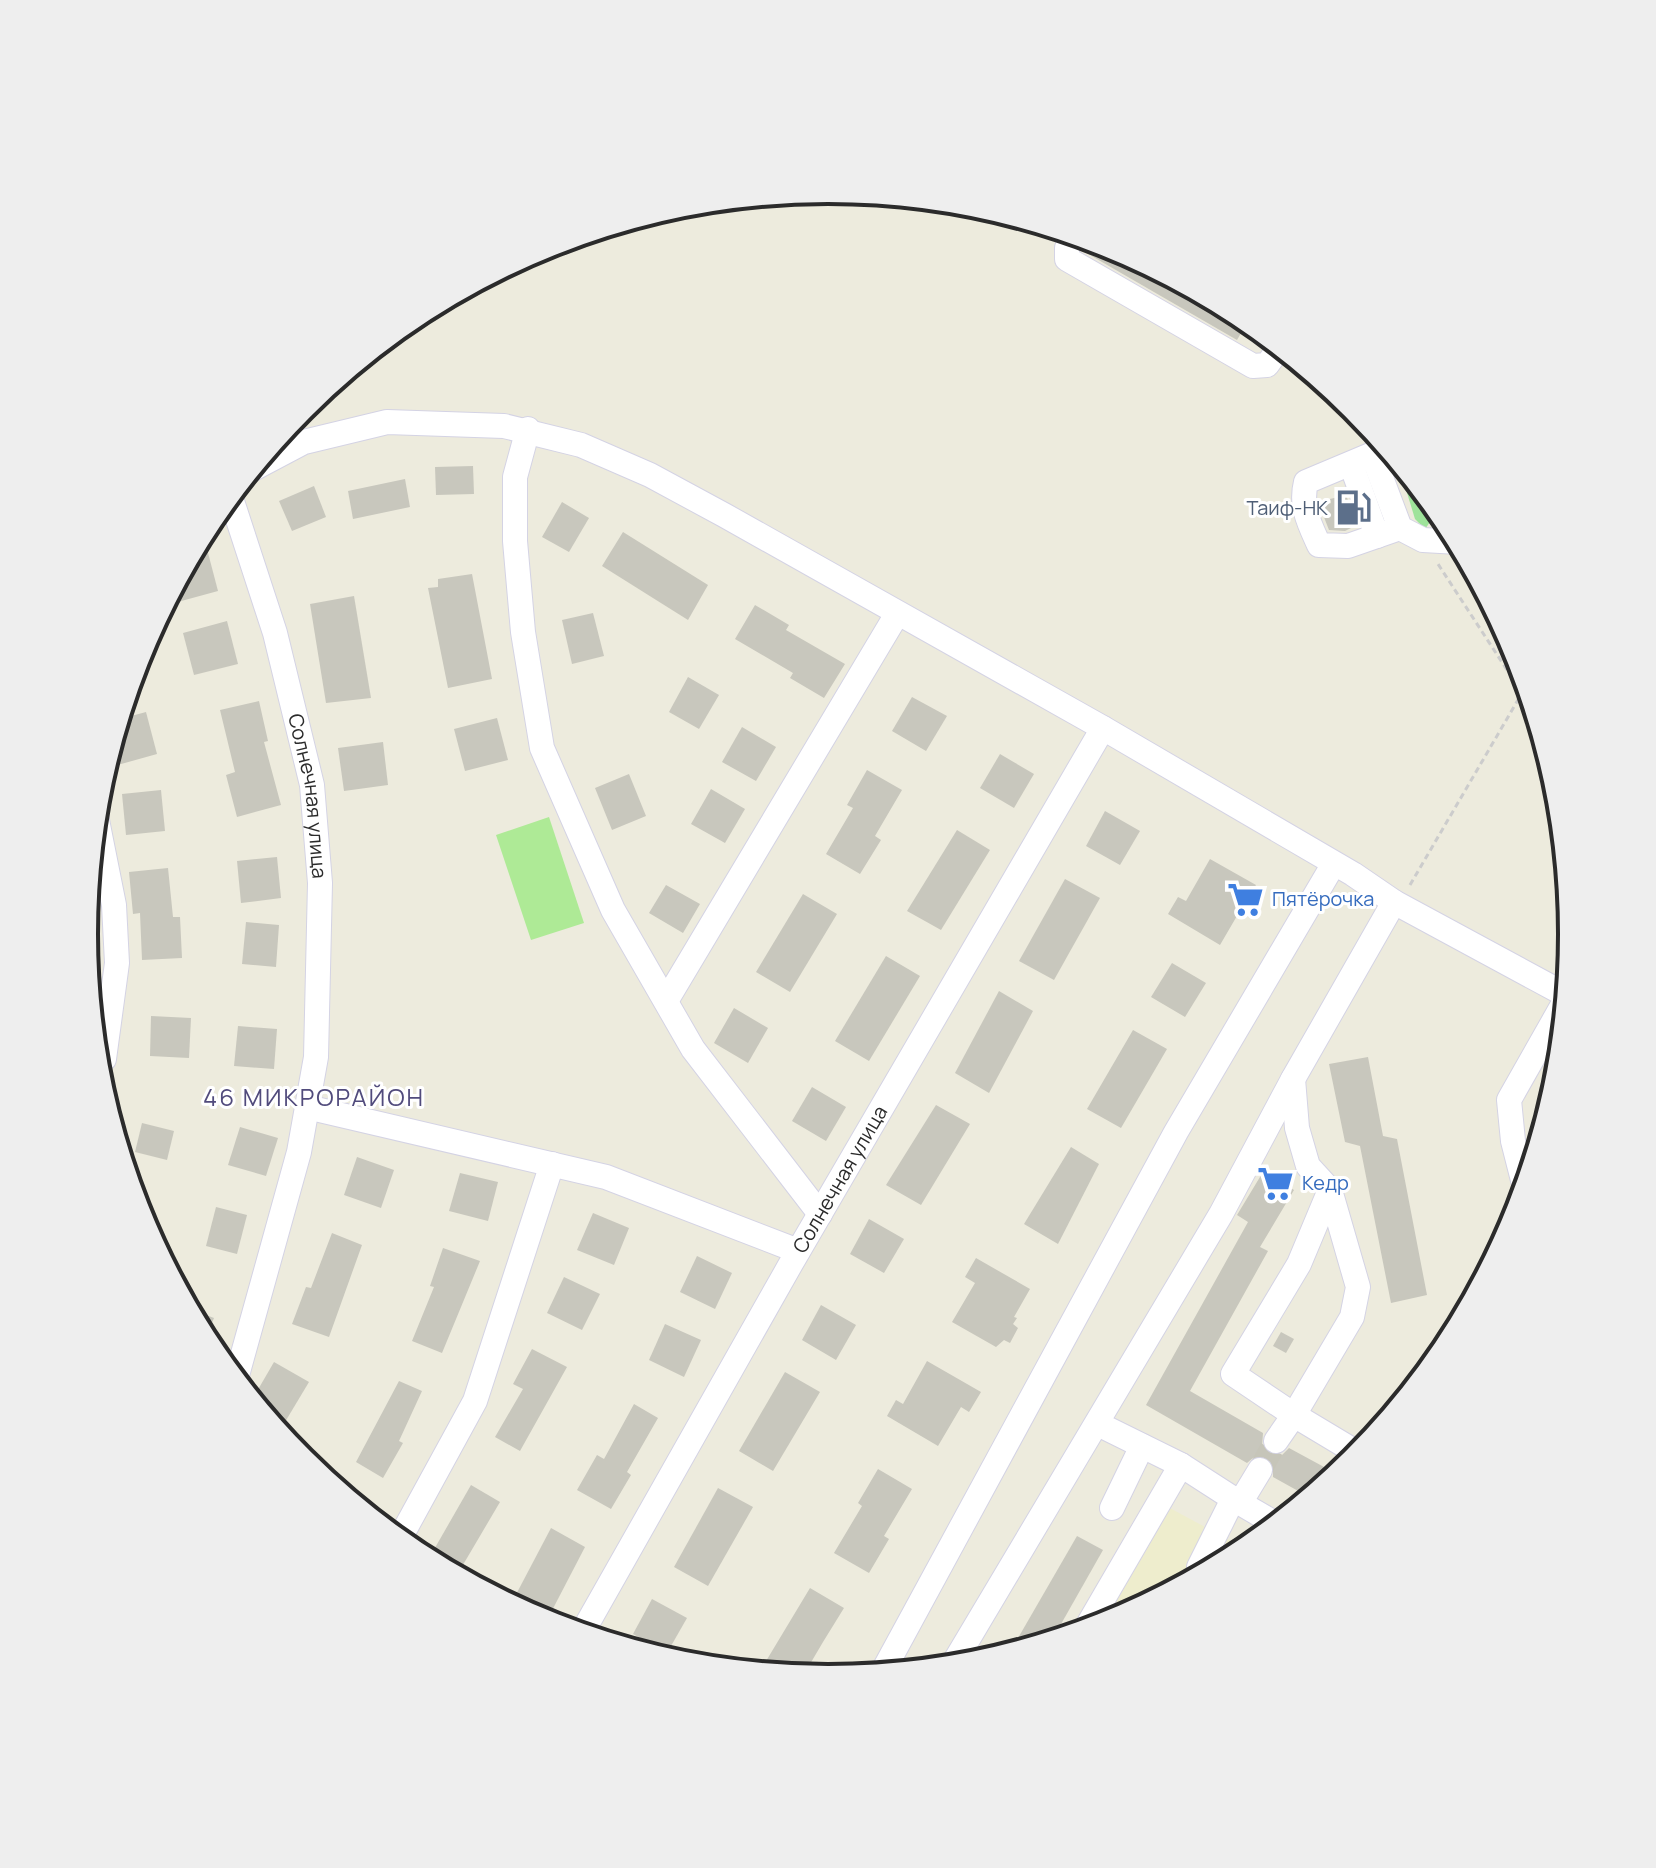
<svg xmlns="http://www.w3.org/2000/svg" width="1656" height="1868" font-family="Manrope,sans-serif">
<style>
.education{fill:#eeedcd}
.green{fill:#9ee39a}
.pitch{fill:#aeea96}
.building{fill:#c8c7bd}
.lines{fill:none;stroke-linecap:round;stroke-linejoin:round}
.minor-tunnel{stroke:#c6c5b9;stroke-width:24;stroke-dasharray:24 12;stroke-linecap:butt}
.minor-casing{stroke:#d4d3e4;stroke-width:26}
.path{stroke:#ccc;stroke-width:3;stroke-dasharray:6 4;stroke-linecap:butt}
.minor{stroke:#fff;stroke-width:24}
.labels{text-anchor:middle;stroke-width:6;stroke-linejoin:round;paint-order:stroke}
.service-label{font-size:20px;fill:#4e5e75;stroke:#fff;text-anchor:end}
.street-label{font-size:20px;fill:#2b2b2b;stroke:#fff}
.shop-label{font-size:20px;fill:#366cbe;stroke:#fff;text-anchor:start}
.quarter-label{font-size:24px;letter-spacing:2px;fill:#514b7c;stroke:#fff}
.rim{fill:none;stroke:#2b2b2b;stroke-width:4}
</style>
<rect width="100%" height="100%" fill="#edebdd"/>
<path class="education" d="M1166,1506L1246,1549L1099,1625Z"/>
<path class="green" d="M1397,460L1420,488L1430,522L1425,529L1415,519Z"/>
<path class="pitch" d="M549,817L584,923L531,940L496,835Z"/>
<g class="building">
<path d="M1088,239L1113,247L1248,321L1237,340L1083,251Z"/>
<path d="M473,466L474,494L436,495L435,467Z"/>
<path d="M405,479L410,507L353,519L348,491Z"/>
<path d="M314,486L326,517L292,531L279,501Z"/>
<path d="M1346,495L1357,525L1345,531L1329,530L1320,507L1331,503L1330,499Z"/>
<path d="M562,502L589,518L569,552L542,537Z"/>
<path d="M623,532L708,585L688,620L602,566Z"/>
<path d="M207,549L218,591L174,603L171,592L192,553Z"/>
<path d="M472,574L492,679L448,688L428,588L438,587V579Z"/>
<path d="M354,596L371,698L326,703L310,604Z"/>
<path d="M755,605L789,625L786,630L845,664L824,698L790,678L793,673L735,639Z"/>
<path d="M593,613L604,656L572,664L562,620Z"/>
<path d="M227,621L238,664L194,675L183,633Z"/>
<path d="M688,677L719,695L699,729L669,712Z"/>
<path d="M912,697L947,716L926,751L892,731Z"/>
<path d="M259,701L268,741L264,742L281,805L237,817L226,775L235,772L220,710Z"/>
<path d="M146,712L157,754L114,766L110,751L120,719Z"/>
<path d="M497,718L508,760L465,771L454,729Z"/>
<path d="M742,727L776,747L756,781L722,762Z"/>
<path d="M383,742L388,785L344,791L338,748Z"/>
<path d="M1000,754L1034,774L1014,808L980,788Z"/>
<path d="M867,770L902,790L875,836L881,840L860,874L826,854L853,808L847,805Z"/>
<path d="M629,774L646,816L612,830L595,788Z"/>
<path d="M711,789L745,809L725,843L691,824Z"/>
<path d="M161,790L165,831L126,835L122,794Z"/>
<path d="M1105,811L1140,831L1120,865L1086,846Z"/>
<path d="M957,830L990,850L941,930L907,911Z"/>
<path d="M277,857L281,898L241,903L237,861Z"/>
<path d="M1210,859L1256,885L1254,888L1262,893L1249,914L1241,909L1220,945L1168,914L1178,897L1186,901Z"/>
<path d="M168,868L173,917H180L182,958L142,960L140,913L133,914L129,872Z"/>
<path d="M1065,879L1100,898L1054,980L1019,961Z"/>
<path d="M666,885L700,904L683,933L649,913Z"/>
<path d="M803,894L837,914L790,992L756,972Z"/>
<path d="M246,922L279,925L276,967L242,964Z"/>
<path d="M886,956L920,976L869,1061L835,1041Z"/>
<path d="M1172,963L1206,983L1185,1017L1151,997Z"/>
<path d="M999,991L1033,1011L989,1093L955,1073Z"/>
<path d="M734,1008L768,1028L748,1063L714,1043Z"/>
<path d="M151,1016L191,1018L189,1058L150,1056Z"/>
<path d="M238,1026L277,1029L274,1069L234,1066Z"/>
<path d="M1133,1030L1167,1049L1121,1128L1087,1109Z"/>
<path d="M1368,1057L1383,1136L1397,1139L1427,1295L1391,1303L1360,1146L1345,1142L1329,1064Z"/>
<path d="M812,1087L846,1107L826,1141L792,1121Z"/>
<path d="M936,1105L970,1124L921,1205L886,1185Z"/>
<path d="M142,1123L174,1131L167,1160L135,1152Z"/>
<path d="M240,1127L278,1138L266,1176L228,1165Z"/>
<path d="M1071,1147L1099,1164L1058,1244L1024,1224Z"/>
<path d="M357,1157L394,1170L381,1208L344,1195Z"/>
<path d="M1263,1172L1294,1190L1260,1247L1268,1251L1190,1391L1263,1433L1262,1447L1268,1454L1282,1455L1289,1448L1337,1474L1309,1497L1273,1477V1464L1267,1457H1254L1247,1463L1146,1405L1248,1222L1237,1215Z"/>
<path d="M460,1173L498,1182L488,1221L449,1211Z"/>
<path d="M216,1207L247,1215L237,1254L206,1246Z"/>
<path d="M593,1213L629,1228L614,1265L577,1250Z"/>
<path d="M869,1219L904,1239L884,1273L850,1254Z"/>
<path d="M332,1233L362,1245L329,1337L292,1324L306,1287L311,1288Z"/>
<path d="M443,1248L480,1261L442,1353L412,1341L434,1287L430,1286Z"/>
<path d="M697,1256L732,1273L715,1309L680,1292Z"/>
<path d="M976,1258L1030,1289L1014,1317L1017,1318L1013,1324L1018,1328L1010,1343L1004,1340L996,1347L952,1322L975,1283L965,1277Z"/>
<path d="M564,1277L600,1294L582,1330L547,1313Z"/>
<path d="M821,1305L856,1325L836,1360L802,1340Z"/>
<path d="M188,1308L214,1318L205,1339L202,1333Z"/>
<path d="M665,1324L701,1340L684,1377L649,1360Z"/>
<path d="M1281,1332L1294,1339L1286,1353L1273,1346Z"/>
<path d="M532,1349L567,1367L520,1451L495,1437L523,1389L513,1384Z"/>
<path d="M927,1361L981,1392L969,1412L961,1407L938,1446L887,1416L896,1400L903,1404Z"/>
<path d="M274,1362L309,1382L279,1432L252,1400Z"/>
<path d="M785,1372L820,1392L773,1471L739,1451Z"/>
<path d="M399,1381L422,1391L399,1441L403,1443L383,1478L356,1462Z"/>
<path d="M634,1404L658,1418L627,1472L631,1475L611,1509L577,1490L597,1455L604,1459Z"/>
<path d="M878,1469L912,1489L884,1536L889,1539L869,1573L834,1553L862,1506L858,1503Z"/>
<path d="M471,1485L500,1502L457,1575L428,1560Z"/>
<path d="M718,1488L753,1507L708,1586L674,1567Z"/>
<path d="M551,1528L585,1547L546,1622L511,1604Z"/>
<path d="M1077,1536L1103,1550L1052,1640L1010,1652Z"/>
<path d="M810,1588L844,1608L823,1642L803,1676L760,1671Z"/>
<path d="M652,1599L687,1618L667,1653L633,1634Z"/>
</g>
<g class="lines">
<path class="minor-tunnel" d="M1260,1470L1276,1441"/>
<defs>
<g id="minor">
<path d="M1074,235L1067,248V259L1253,366L1267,365L1280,347"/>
<path d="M528,429L515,477V541L523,632L542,748L613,910L693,1049L820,1214"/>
<path d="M1387,448L1306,482C1300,506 1309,523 1319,545L1348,546L1400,528"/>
<path d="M1373,456L1400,528L1423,540L1458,542"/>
<path d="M1351,464L1377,536"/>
<path d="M251,470L304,442L387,422L504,426L581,445L650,475L724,515L1103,728L1353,874L1394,902L1566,995"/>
<path id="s1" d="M230,495L275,633L312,785L320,883L316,1057L299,1152L236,1379"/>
<path d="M96,815L114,905L117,963L104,1059"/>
<path d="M666,1001L897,614"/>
<path d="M1293,1079L1297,1128L1308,1166L1330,1190L1358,1287L1352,1317L1294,1415L1233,1374L1299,1264L1330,1190"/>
<path d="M307,1107L606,1177L798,1251"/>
<path d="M1525,1188L1513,1141L1509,1100L1565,1001"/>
<path d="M1098,1424L1181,1465L1240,1503L1260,1470"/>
<path d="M1276,1441L1294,1415L1359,1454"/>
<path d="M1240,1503L1276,1524"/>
<path d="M1112,1508L1142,1446"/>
<path d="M399,1540L475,1401L552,1164"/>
<path d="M1199,1567L1233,1499"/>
<path d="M1085,1630L1181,1465"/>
<path id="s2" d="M582,1633L789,1267L1103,728"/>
<path d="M952,1666L1221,1214L1293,1079L1394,902"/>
<path d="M882,1673L1176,1132L1333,865"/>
</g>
</defs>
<use href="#minor" class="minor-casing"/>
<path class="path" d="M1410,885L1522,693L1438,564"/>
<use href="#minor" class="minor"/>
</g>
<defs>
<symbol id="fuel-bare" viewBox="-9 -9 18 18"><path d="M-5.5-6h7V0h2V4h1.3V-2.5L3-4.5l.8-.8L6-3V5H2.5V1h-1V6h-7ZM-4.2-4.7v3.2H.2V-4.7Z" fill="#5c6f8a" stroke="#fff" stroke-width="2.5" paint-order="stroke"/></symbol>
<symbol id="supermarket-bare" viewBox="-9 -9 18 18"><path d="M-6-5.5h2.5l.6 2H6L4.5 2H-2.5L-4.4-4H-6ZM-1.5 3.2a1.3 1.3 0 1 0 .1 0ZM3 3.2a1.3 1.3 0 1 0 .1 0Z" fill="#3f7fe0" stroke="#fff" stroke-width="2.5" paint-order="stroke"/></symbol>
</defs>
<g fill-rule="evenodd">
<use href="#fuel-bare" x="1328" y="482" width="51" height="51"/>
<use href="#supermarket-bare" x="1220" y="874" width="51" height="51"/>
<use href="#supermarket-bare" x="1250" y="1158" width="51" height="51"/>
</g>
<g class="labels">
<g class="service-label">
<text x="1328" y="515">Таиф-НК</text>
</g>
<g class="street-label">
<text dy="7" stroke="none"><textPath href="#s1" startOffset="312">Солнечная улица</textPath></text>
<text dy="7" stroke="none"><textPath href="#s2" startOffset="522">Солнечная улица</textPath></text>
</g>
<g class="shop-label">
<text x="1272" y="906">Пятёрочка</text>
<text x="1302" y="1190">Кедр</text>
</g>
<g class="quarter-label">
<text x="314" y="1106">46 МИКРОРАЙОН</text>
</g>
</g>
<path d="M0 0H1656V1868H0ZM98 934a730 730 0 1 1 1460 0a730 730 0 1 1-1460 0Z" fill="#eee" fill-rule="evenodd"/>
<path class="rim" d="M98 934a730 730 0 1 1 1460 0a730 730 0 1 1-1460 0Z"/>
</svg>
